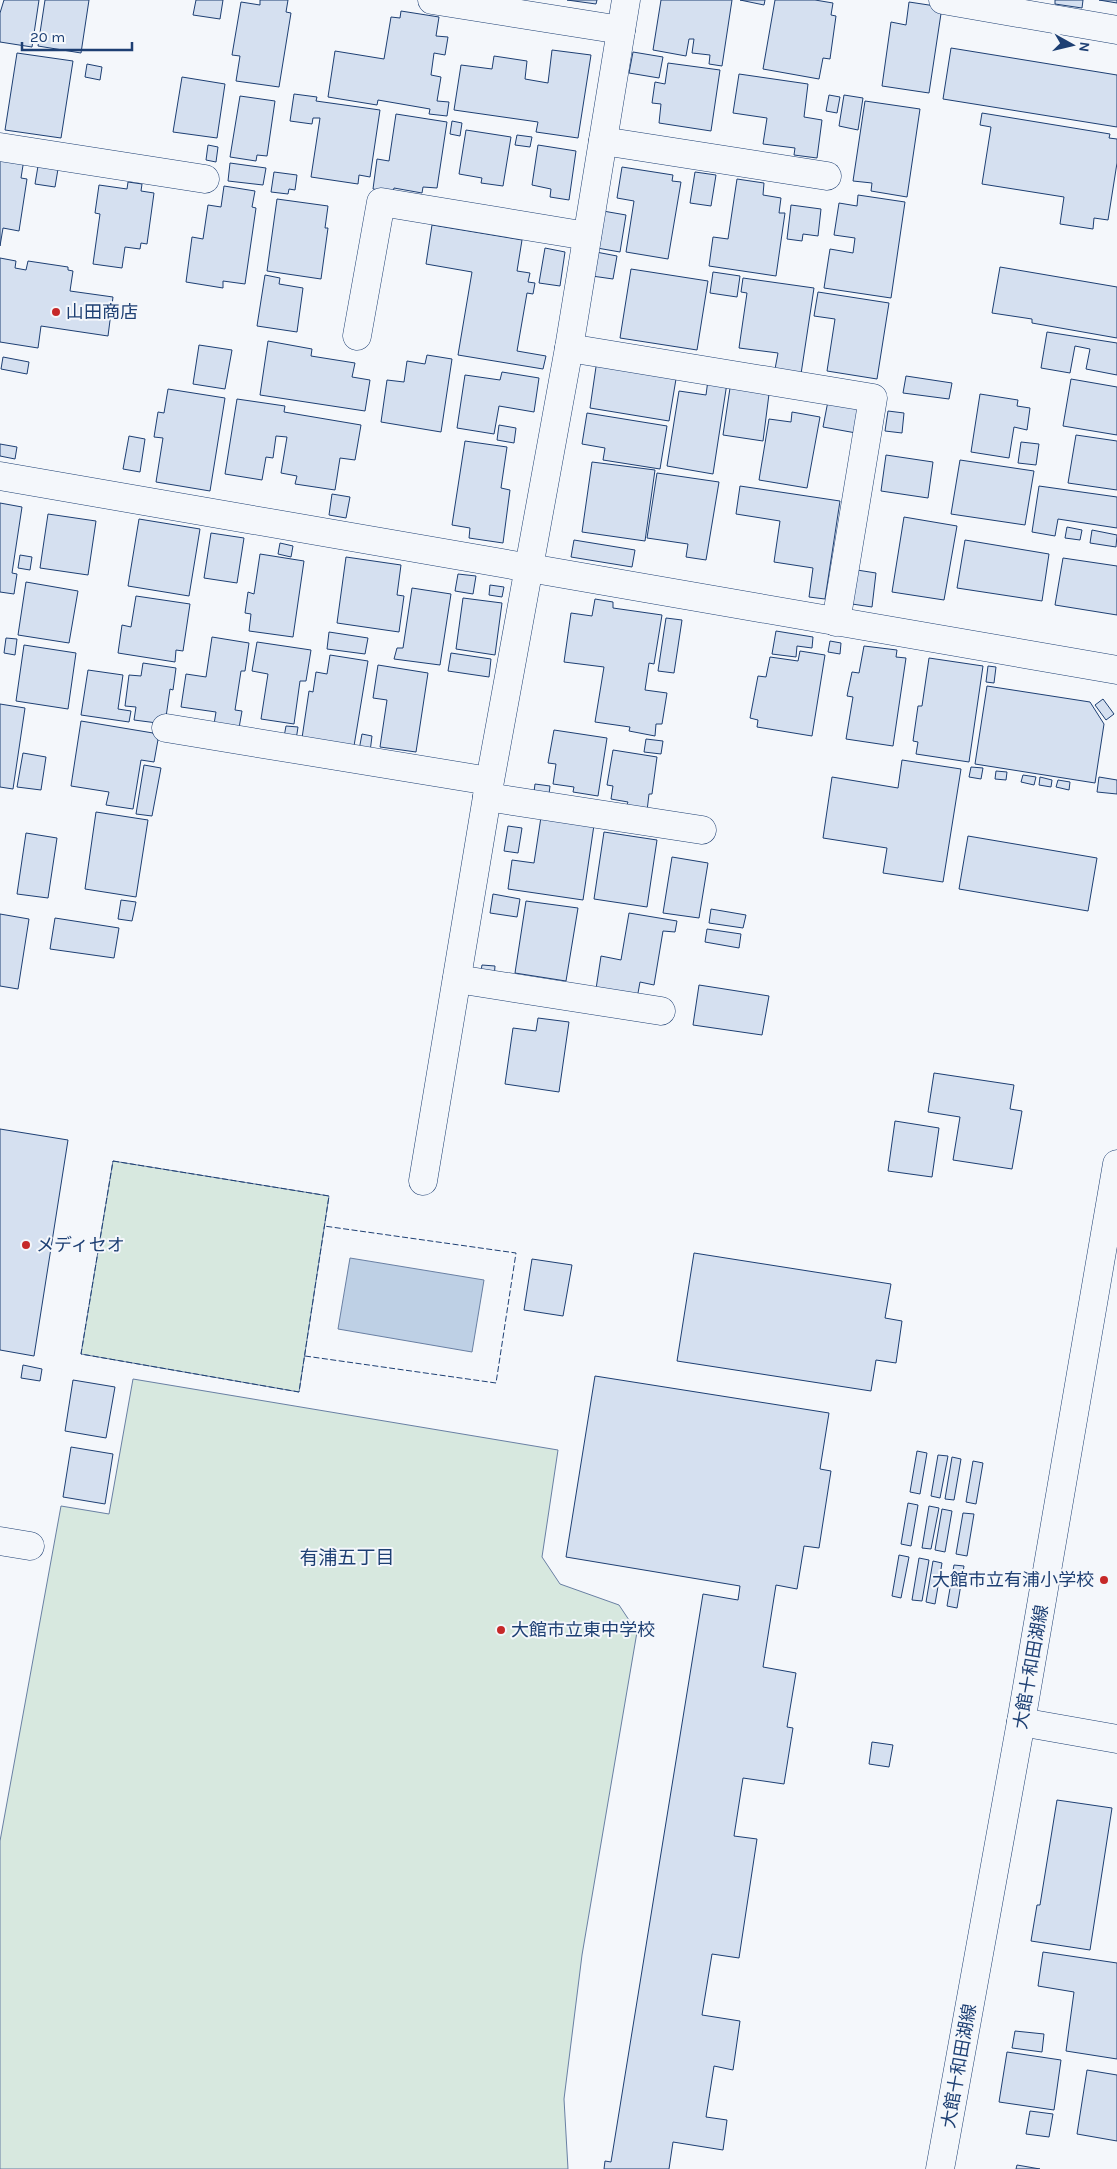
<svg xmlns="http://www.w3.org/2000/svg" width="1117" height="2169" font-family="Karla,'Noto Sans JP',sans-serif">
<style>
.green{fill:#d7e8df;stroke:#687fa3}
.water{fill:#bed0e5;stroke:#687fa3}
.building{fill:#d5e0f0;stroke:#1d3f73}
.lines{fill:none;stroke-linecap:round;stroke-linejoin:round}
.street-casing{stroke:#1d3f73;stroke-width:29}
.primary-casing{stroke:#1d3f73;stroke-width:29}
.street{stroke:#f4f7fb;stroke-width:28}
.primary{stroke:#f4f7fb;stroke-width:28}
.fence{stroke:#1d3f73;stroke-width:1;stroke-dasharray:6 2.5;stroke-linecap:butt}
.poi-dot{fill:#c62828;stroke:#f4f7fb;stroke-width:2}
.labels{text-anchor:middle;stroke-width:4;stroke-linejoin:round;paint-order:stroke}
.poi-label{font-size:18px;fill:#1d3f73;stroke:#f4f7fb;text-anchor:start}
.street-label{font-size:18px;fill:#1d3f73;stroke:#f4f7fb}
.neighbourhood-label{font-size:19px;fill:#1d3f73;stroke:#f4f7fb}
</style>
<rect width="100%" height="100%" fill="#f4f7fb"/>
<g class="green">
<path d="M113,1161L329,1196L299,1392L81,1354Z"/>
<path d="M133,1379L558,1450L542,1557L560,1584L619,1605L637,1632L582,1955L564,2099L568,2169H0V1841L61,1506L109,1514Z"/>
</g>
<path class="water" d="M350,1258L484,1280L472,1352L338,1329Z"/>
<g class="building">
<path d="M4,0H39L32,47L0,42V13Z"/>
<path d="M45,0H89L81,53L38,46Z"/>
<path d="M196,0H223L220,19L193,15Z"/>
<path d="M260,0H288L286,12L291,13L279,87L236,81L240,56L232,55L241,2L260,5Z"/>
<path d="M567,0H597L596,4Z"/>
<path d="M661,0H732L722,66L709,64L710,55L692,53L694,39H689L686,56L653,50Z"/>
<path d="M740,0H765L764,5Z"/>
<path d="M775,0H815L833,3L831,15L836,16L830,59L823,58L819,79L763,69Z"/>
<path d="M1055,0H1083L1082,8L1055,4Z"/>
<path d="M1099,0H1117V3Z"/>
<path d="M909,2L942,7L929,93L882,86L891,22L906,25Z"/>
<path d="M401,11L439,17L436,36L448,37L445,55L434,53L431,75L441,77L437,101L449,102L447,116L429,114L430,109L378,100L377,105L328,97L335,51L384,59L391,17L400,18Z"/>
<path d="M951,48L1117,75V127L943,99Z"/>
<path d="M552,50L591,55L578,138L536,132L538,122L454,110L461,65L492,69L494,56L527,61L525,79L548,83Z"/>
<path d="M633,52L663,57L659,78L629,73Z"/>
<path d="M17,53L73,61L61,138L5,130Z"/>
<path d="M668,63L720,70L711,131L659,123L661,104L652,103L655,82L665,84Z"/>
<path d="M87,64L102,67L100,80L85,77Z"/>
<path d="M739,74L808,84L804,117L822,120L817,158L794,155L795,148L763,144L767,118L733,113Z"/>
<path d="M182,77L225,84L217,138L173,132Z"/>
<path d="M294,94L317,97L316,101L380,110L370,177L359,175L358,184L311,177L320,118H313L312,124L290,121Z"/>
<path d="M829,95L840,97L837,113L826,111Z"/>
<path d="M844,95L863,98L858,130L839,126Z"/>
<path d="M240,96L275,101L267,156L257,155L256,161L230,157Z"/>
<path d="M865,101L920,109L907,197L871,191L872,183L853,181Z"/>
<path d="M982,113L1110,134L1109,138L1117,139V163L1108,220L1094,218L1093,229L1060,224L1064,197L982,184L991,127L980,125Z"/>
<path d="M396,114L447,122L437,188L423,187L422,193L394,188L393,192L373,189L377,159L389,161Z"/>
<path d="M452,121L462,123L460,136L450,134Z"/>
<path d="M466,130L511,137L503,186L481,183L482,178L459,174Z"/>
<path d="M517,135L532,137L530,147L515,145Z"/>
<path d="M208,145L218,147L216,162L206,160Z"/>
<path d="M538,145L576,151L569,200L550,197L551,189L532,185Z"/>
<path d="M0,155L24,159L21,178L27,179L19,231L3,228L0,246Z"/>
<path d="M230,163L266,168L263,185L228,181Z"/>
<path d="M38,166L58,169L55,187L35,184Z"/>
<path d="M622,167L673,175L672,181L681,182L668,259L626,252L634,201L617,198Z"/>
<path d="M274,172L297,175L295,190L289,189L288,194L271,192Z"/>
<path d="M695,172L716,175L711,206L690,203Z"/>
<path d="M737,179L764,183L763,195L781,198L779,213H785L776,276L709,266L713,237L728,239Z"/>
<path d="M128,182L142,184L141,191L154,193L147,244L141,243L140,249L125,247L122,268L93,264L100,214L95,213L99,185L127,189Z"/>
<path d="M224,186L255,191L252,207L256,208L245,284L223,281V288L186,282L192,237L203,239L208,205L221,207Z"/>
<path d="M858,195L905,202L891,298L824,288L830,249L853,253L855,238L834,235L839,203L857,206Z"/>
<path d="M277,199L328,206L325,228H328L321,279L267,271Z"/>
<path d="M791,205L821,209L818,236L803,234L802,241L787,239Z"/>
<path d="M603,211L626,215L620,252L597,248Z"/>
<path d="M432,225L522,240L517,271L530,273L528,282L535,283L533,294L527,293L517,351L546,356L543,369L458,355L472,272L426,264Z"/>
<path d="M545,248L565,252L560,286L539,283Z"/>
<path d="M596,252L617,256L613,279L592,276Z"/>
<path d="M0,258L16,261L15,268L26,270L28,261L68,267V270L73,271L70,291L113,297L108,336L41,326L38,348L0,342Z"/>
<path d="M1000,267L1117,287V338L1032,323V319L992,313Z"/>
<path d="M631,269L708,281L697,350L620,338Z"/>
<path d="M713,272L740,276L737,297L710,293Z"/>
<path d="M265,275L280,278L279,284L303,288L297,332L257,326Z"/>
<path d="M743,278L814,288L801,374L775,369L778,353L739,348L747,293L741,292Z"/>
<path d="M818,292L889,303L877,379L827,371L835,319L814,316Z"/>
<path d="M1047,332L1117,343V375L1086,369L1090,349L1075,346L1070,373L1041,368Z"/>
<path d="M268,341L312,349L311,356L355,363L352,377L370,380L365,411L260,395Z"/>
<path d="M199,345L232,350L225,389L193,384Z"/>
<path d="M427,355L452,359L441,432L381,422L387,380L404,382L407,361L425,364Z"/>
<path d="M3,357L29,362L27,374L1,369Z"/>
<path d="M597,360L677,373L669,421L590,408Z"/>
<path d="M502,372L539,378L534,412L499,406L494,434L457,428L465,375L500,380Z"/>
<path d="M906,376L952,383L949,399L903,393Z"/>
<path d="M1071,379L1117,387V435L1063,426Z"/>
<path d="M708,380L727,383L713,474L667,466L679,391L706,395Z"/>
<path d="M730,388L769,394L763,441L723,435Z"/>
<path d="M168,389L225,398L210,491L156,482L163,438L154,437L158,412L164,413Z"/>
<path d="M980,394L1018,400L1017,406L1030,408L1027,430L1014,427L1009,458L971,452Z"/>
<path d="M237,399L285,406L284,412L361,425L355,460L340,458L335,490L295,484L297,476L281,473L287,437L276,436L273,458L266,457L262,480L225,474Z"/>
<path d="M828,401L860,406L856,433L823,427Z"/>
<path d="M888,411L904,413L902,433L885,431Z"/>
<path d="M792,412L820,417L807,488L759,480L769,419L791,422Z"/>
<path d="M587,413L667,426L660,469L603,460L605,448L582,444Z"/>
<path d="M499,425L516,428L514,443L497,440Z"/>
<path d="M1076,435L1117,441V490L1068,483Z"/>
<path d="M129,436L145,439L140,472L123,469Z"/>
<path d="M465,441L507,447L501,488L510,490L503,543L469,538L470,528L452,525Z"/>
<path d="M1021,442L1039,444L1036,465L1018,463Z"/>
<path d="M0,444L17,447L15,459L0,456Z"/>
<path d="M886,455L933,462L928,498L881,491Z"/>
<path d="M960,460L1034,471L1025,525L951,514Z"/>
<path d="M592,462L655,470L645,541L582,532Z"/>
<path d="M657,473L719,482L706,560L686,557L688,544L647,538Z"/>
<path d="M740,486L840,501L825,599L809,597L813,568L774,562L780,521L736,514Z"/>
<path d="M1039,486L1117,497V528L1058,519L1055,536L1032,532Z"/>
<path d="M332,494L350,497L346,518L329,515Z"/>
<path d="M0,503L22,507L12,573L17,574L14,594L0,592Z"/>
<path d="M48,514L96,521L88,575L40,568Z"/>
<path d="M904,517L957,526L944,600L892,592Z"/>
<path d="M139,519L200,529L189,596L128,586Z"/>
<path d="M1067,527L1082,530L1080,540L1065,538Z"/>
<path d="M1092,530L1117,535L1116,547L1090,543Z"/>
<path d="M211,533L244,538L237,583L204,578Z"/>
<path d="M574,540L635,550L632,567L571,557Z"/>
<path d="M965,540L1049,554L1042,601L957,588Z"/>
<path d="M280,543L293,546L291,557L278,554Z"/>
<path d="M260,554L304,561L293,637L249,631L251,614L245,613L248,592L254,594Z"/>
<path d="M20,555L32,557L30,570L18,568Z"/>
<path d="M346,557L401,565L397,595L404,596L399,632L337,623Z"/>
<path d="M1063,558L1117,566V615L1055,605Z"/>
<path d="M857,570L876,573L872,607L852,604Z"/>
<path d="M458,574L476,576L473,594L455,591Z"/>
<path d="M26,582L78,591L69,643L18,635Z"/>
<path d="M490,585L504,587L502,597L489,595Z"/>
<path d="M412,588L451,594L440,665L394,659L397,648H403Z"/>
<path d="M136,596L190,604L183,651L176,650L175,662L118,653L122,625L131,627Z"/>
<path d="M463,598L502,603L495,655L456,649Z"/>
<path d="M595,599L613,602V608L662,615L654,664L649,663L645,690L667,693L662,724H656L655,736L629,731L630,727L595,722L604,667L564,662L571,613L592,616Z"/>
<path d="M666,618L682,620L674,673L658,671Z"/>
<path d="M776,631L813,637L812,648L797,646L796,657L772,654Z"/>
<path d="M329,632L368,638L365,654L327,649Z"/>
<path d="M212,637L249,643L245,671H241L235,710L242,711L239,728L214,724L216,712L181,707L186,674L206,677Z"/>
<path d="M6,638L17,639L15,655L4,653Z"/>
<path d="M830,641L841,643L840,654L828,652Z"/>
<path d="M257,642L311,650L306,681H300L294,724L261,719L268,674L252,671Z"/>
<path d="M24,645L76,653L68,709L16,701Z"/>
<path d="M864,646L897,650L896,657L906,658L893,746L846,739L853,697L847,696L852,672L859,673Z"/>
<path d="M800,651L825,655L812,736L757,727L758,720L750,718L758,676L766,677L770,657L798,661Z"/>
<path d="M451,653L491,659L489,677L448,671Z"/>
<path d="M330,655L368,661L354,746L302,738L309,691L313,692L316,672L327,674Z"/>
<path d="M929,658L983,666L969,762L916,754L918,742L913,741L918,706H922Z"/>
<path d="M143,663L176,668L173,690L170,689L165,724L134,720L136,707L125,706L129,675L141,676Z"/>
<path d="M378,665L428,673L416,752L380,747L387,700L373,698Z"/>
<path d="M988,666L996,667L994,683L986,682Z"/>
<path d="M88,670L123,675L118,709L131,711L129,722L81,715Z"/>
<path d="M987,686L1090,702L1104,724L1095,783L975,764Z"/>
<path d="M1103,699L1114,714L1106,720L1095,705Z"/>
<path d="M0,704L25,708L13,789L0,787Z"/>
<path d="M81,721L159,734L154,762L141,760L133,809L106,805L109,792L71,786Z"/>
<path d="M286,726L298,727L296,740L284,737Z"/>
<path d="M554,730L607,738L598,796L573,792L574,787L553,784L556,764L548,763Z"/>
<path d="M362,734L372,736L370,752L359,750Z"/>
<path d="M646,739L663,741L661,754L644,752Z"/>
<path d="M613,750L657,757L652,794H649L647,811L626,807L628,802L611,799L613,786L607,785Z"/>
<path d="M23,753L46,757L41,790L17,787Z"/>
<path d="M902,760L961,769L943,882L883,873L887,848L823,838L832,777L898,788Z"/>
<path d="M144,765L161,768L152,816L136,814Z"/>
<path d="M971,767L983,768L981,779L969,777Z"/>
<path d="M996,771L1007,772L1006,780L995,779Z"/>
<path d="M1023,775L1036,777L1034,785L1021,782Z"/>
<path d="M1040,777L1052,780L1051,787L1039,785Z"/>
<path d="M1099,777L1117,780V794L1097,792Z"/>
<path d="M1058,780L1070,782L1069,790L1056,787Z"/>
<path d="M535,784L550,786L549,794L534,792Z"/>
<path d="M96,812L148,820L136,897L85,889Z"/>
<path d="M541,817L594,825L583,900L508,889L512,860L534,863Z"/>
<path d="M508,826L522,828L518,853L504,851Z"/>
<path d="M604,832L657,840L647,907L594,899Z"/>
<path d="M26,833L57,838L48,898L17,894Z"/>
<path d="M968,836L1097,858L1088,911L959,889Z"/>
<path d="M672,857L708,863L699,918L663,913Z"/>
<path d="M493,894L520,899L517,917L490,913Z"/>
<path d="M121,900L136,902L132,921L118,919Z"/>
<path d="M526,901L578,908L566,981L515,973Z"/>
<path d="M711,909L746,915L743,928L709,923Z"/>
<path d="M629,913L677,921L675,932L663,931L654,985L640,982L636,1004L596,989L601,956L621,960Z"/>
<path d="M0,914L29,919L18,989L0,986Z"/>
<path d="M55,918L119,928L114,958L50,949Z"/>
<path d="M707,929L741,934L739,948L705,942Z"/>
<path d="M482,965L495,966L494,978L480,976Z"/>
<path d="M699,985L769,996L762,1035L693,1025Z"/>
<path d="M538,1018L569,1022L559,1092L505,1084L513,1028L536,1031Z"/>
<path d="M934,1073L1014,1085L1010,1109L1022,1111L1012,1169L953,1160L960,1117L928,1112Z"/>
<path d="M895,1121L939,1128L932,1177L888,1171Z"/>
<path d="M0,1129L68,1140L34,1356L0,1350Z"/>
<path d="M694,1253L891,1284L885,1318L902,1321L896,1363L876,1360L871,1391L677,1361Z"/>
<path d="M532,1259L572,1265L563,1316L524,1310Z"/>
<path d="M23,1365L42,1369L40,1381L21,1378Z"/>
<path d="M595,1376L829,1413L820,1469L831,1471L819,1548L804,1546L797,1589L776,1585L763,1667L796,1673L787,1727L793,1728L784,1784L743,1778L734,1836L757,1839L739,1958L712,1954L702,2015L740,2021L733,2070L714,2066L706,2117L727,2120L723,2150L673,2142L669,2169H604L605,2161L611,2162L703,1594L738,1600L740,1586L566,1557Z"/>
<path d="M73,1380L115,1387L106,1438L65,1431Z"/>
<path d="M71,1447L113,1454L105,1504L63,1497Z"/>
<path d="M917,1451L927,1453L920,1494L910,1492Z"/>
<path d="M938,1455L948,1456L940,1498L931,1496Z"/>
<path d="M952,1457L961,1459L954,1500L945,1499Z"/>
<path d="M973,1461L983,1463L976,1504L966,1502Z"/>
<path d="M908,1503L918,1505L911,1546L901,1544Z"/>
<path d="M929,1506L939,1508L931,1549L922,1548Z"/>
<path d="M942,1509L952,1511L945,1552L935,1550Z"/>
<path d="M963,1513L974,1514L967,1556L956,1554Z"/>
<path d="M899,1555L909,1557L901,1598L892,1596Z"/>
<path d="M919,1558L929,1560L922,1601L912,1600Z"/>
<path d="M933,1561L942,1563L935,1604L926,1602Z"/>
<path d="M954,1565L964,1566L957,1608L947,1606Z"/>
<path d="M872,1742L893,1745L889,1767L869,1764Z"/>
<path d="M1057,1800L1112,1808L1090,1950L1031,1941L1037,1905H1040Z"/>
<path d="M1043,1952L1117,1963V2059L1066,2051L1074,1992L1038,1986Z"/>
<path d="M1015,2031L1044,2034L1042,2052L1012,2048Z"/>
<path d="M1007,2052L1061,2060L1054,2110L999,2102Z"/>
<path d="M1087,2070L1117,2075V2141L1077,2134Z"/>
<path d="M1030,2111L1053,2114L1049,2137L1026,2134Z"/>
<path d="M1017,2165L1040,2169H1016Z"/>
</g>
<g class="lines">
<defs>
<g id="street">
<path d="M432,0L621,30"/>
<path d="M943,0L1117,30"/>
<path d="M603,141L827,176"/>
<path d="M0,147L205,179"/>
<path d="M357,336L381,202L587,236"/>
<path d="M569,348L873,398L836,622"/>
<path d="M0,476L1117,670"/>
<path d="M166,728L489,781"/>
<path d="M487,797L702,830"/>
<path d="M457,979L661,1011"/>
<path d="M423,1181L487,797L569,348L626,0"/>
<path d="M0,1541L30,1546"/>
<path d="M1021,1722L1117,1739"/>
</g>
<path id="primary" d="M940,2169L1021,1722L1117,1164"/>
</defs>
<use href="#street" class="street-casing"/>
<use href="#primary" class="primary-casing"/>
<use href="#street" class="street"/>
<use href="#primary" class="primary"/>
<g class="fence">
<path d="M113,1161L329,1196L299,1392L81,1354Z"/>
<path d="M305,1356L496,1383L516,1253L324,1226"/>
</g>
</g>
<g class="poi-dot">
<circle cx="56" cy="312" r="5"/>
<circle cx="26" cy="1245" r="5"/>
<circle cx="1104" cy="1580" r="5"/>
<circle cx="501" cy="1630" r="5"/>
</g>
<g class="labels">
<g class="poi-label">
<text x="66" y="318">山田商店</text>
<text x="36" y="1251">メディセオ</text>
<text x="1094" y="1586" text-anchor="end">大館市立有浦小学校</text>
<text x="511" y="1636">大館市立東中学校</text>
</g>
<g class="street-label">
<text transform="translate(1031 1667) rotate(-80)" y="6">大館十和田湖線</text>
<text transform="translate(959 2066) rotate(-80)" y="6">大館十和田湖線</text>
</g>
<g class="neighbourhood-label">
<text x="347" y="1564">有浦五丁目</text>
</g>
</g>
<g transform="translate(1072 45) rotate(98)" stroke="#f4f7fb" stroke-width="4" paint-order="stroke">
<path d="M0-4L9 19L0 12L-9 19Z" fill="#1d3f73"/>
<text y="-8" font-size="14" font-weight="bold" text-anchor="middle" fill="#1d3f73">N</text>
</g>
<path d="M22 42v8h110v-8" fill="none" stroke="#1d3f73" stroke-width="2.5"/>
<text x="30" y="42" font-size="15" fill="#1d3f73" stroke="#f4f7fb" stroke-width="4" paint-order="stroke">20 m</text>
</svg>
